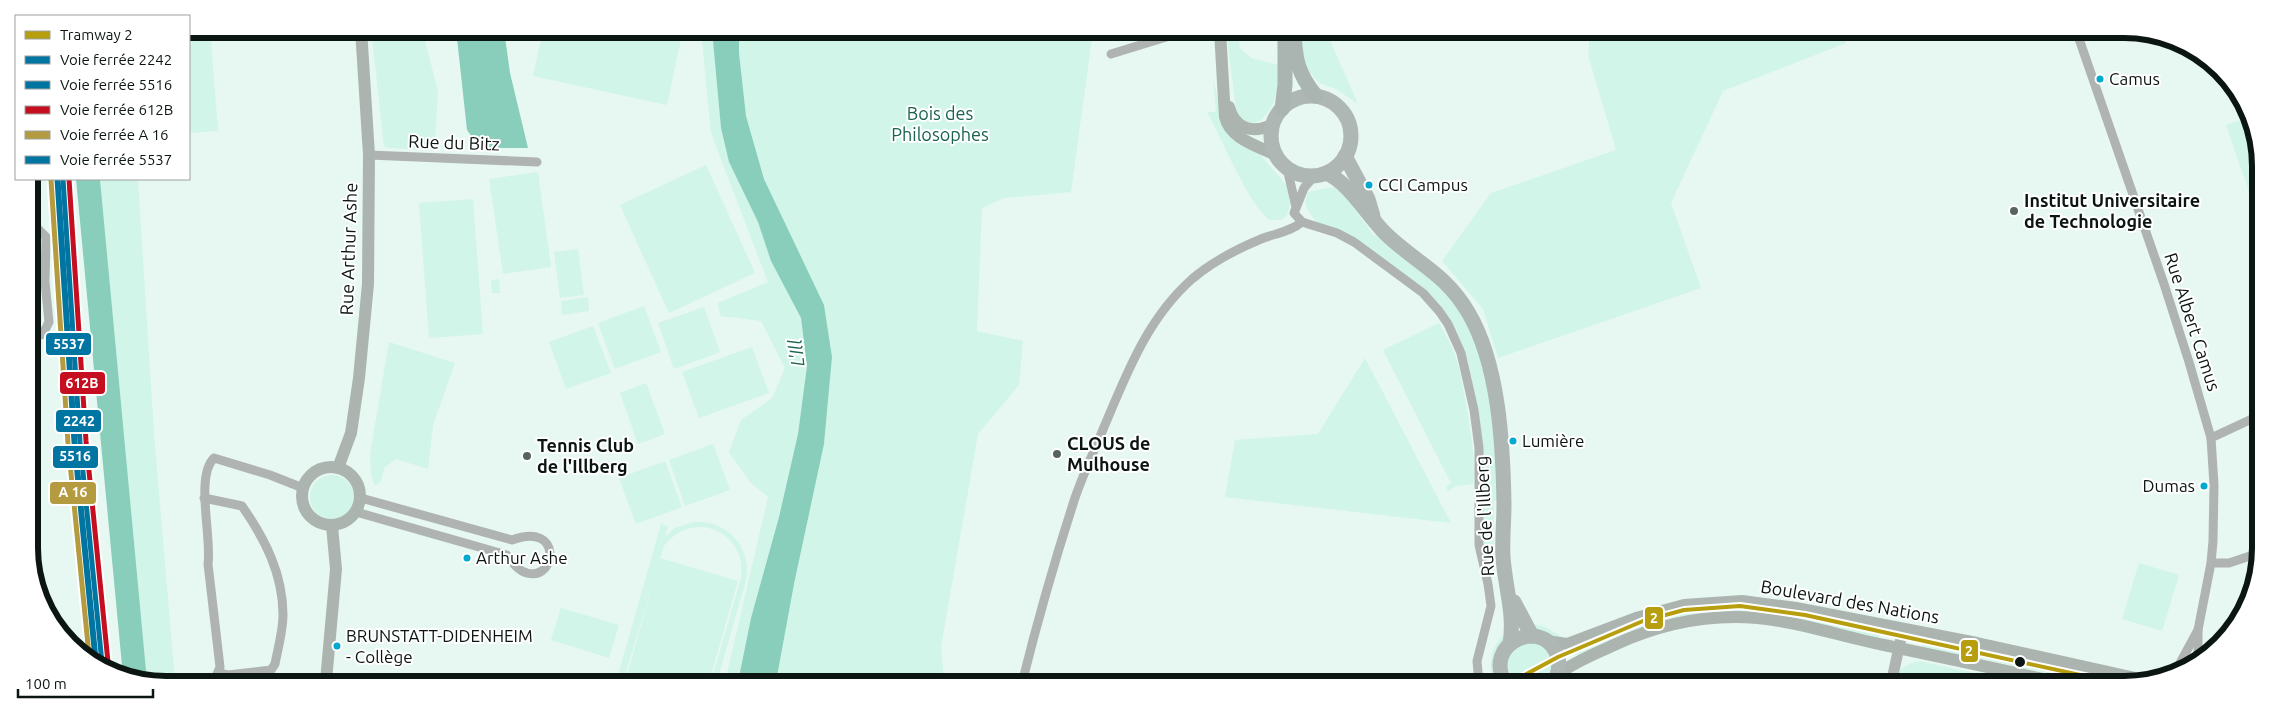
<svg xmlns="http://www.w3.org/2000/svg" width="2289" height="714" font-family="Ubuntu,sans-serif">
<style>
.green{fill:#d1f5e9}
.water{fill:#89ceba}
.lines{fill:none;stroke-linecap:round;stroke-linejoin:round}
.minor{stroke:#afb4b2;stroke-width:9}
.tertiary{stroke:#afb4b2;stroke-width:11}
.secondary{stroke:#acb4b0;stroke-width:12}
.primary{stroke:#aeb7b4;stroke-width:15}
.trunk{stroke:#aab4b1;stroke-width:15}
.rail-1-casing{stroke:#fff;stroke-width:9}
.rail-2-casing{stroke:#fff;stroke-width:9}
.rail-3-casing{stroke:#fff;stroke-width:9}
.rail-4-casing{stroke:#fff;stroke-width:9}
.rail-5-casing{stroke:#fff;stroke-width:9}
.rail-1{stroke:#0075a1;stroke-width:5}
.rail-2{stroke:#0075a1;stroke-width:5}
.rail-3{stroke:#c50e1f;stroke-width:5}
.rail-4{stroke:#b59b3f;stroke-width:5}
.rail-5{stroke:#0075a1;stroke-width:5}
.tram-1-casing{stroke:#fff;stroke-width:8}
.tram-1{stroke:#b69e0f;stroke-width:4}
.bus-dot{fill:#00a9ce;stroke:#fff;stroke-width:2}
.poi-dot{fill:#586460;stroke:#fff;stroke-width:2}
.stop-dot{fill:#0b1512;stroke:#fff;stroke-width:2}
.labels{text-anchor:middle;stroke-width:4;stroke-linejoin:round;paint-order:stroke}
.bus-label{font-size:17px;fill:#0b1512;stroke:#fff;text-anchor:start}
.park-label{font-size:18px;fill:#1b6351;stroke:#fff}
.street-label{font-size:18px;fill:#0b1512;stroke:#fff}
.poi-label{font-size:18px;font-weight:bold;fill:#0b1512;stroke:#fff;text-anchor:start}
.water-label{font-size:19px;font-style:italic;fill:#1e6654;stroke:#fff}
.rim{fill:none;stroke:#0b1512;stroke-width:6}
.line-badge{stroke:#fff;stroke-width:2}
.badge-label{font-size:14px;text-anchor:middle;font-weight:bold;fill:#fff}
</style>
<rect width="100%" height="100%" fill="#e7f7f1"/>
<g class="green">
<path d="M189,29H210L218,131L189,133Z"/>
<path d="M371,29L422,30L438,91L435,143L425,150L388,148L384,146Z"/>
<path d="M543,30H683L667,105L533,76Z"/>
<path d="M701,30H712L721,128L729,162L758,222L771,261L801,318L807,366L798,434L779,517L751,618L738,682H725L768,497L750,482L729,452L741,420L772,398L785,368L761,321L720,316L718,303L768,282L711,133Z"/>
<path d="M739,30L1093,31L1071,192L1004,198L982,208L977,331L1023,341L1019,385L978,434L941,647L944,682H776L794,584L824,444L832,357L824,305L764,179L746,116L739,53Z"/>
<path d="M1226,31H1237L1240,48L1251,58L1279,65C1278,76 1279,87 1275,98C1269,118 1248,138 1236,109Z"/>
<path d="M1301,31H1326L1358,104L1336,89L1319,83L1307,69L1301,58Z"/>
<path d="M1590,32L1842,33L1846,43L1723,91L1671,203L1701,288L1498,358L1483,309L1442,261L1491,193L1616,150L1588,55Z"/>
<path d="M1213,78L1222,120L1256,150L1287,186L1290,205L1287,215L1282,220H1270C1249,206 1221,137 1207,112H1216Z"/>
<path d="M2247,118L2258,139L2257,215L2226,125Z"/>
<path d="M706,165L755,273L669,313L620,205Z"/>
<path d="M538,172L551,267L503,274L489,179Z"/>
<path d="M100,179H138L154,434L175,681H147Z"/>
<path d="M1333,187L1344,194L1373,235H1376C1402,258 1435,275 1456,305C1494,356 1494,438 1498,500L1494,501V569L1484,552V472L1479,415L1468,361L1454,327L1439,304L1420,285L1349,234L1318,224L1309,212L1305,203L1308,192Z"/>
<path d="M473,199L483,334L429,338L419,203Z"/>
<path d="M578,249L584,295L560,298L554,252Z"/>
<path d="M499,279L500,293H492L491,280Z"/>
<path d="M588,297L589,311L562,315L561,301Z"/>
<path d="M644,306L661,352L615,369L598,323Z"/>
<path d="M704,307L720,352L674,369L658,323Z"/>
<path d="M1439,323C1446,335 1453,348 1457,361C1463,381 1479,469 1473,484L1456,486L1448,491L1446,487L1451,483L1383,350Z"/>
<path d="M593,326L611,373L566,389L549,342Z"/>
<path d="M389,342L455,363L433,425L428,469L396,459L384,468L381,481L375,486L371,475L370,454Z"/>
<path d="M752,347L769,393L699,418L682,372Z"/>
<path d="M1365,358L1451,523L1225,497L1235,440L1318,434Z"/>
<path d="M646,383L665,434L638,444L620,393Z"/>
<path d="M713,444L730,490L685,506L669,460Z"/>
<path d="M665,461L682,507L636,524L619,478Z"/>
<circle cx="332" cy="497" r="22"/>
<path d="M694,522C722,520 747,541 747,570C747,583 741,596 738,608C731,632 724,657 717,682H711L741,578C748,531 692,508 664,546L623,682H616L661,524L668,526L665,536L675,528Z"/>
<path d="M660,558L738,581L709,682H625Z"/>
<path d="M2139,563L2179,575L2162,631L2122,619Z"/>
<path d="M1739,603L1881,627L1878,641L1706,616L1578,658L1574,645L1663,612Z"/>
<path d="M561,608L619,625L609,658L551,640Z"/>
<path d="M1531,624L1546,627L1562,637L1560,641L1537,630Z"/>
<path d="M1504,634L1502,684H1496C1486,667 1491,647 1504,634Z"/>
<path d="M1924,636L1974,646L1971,661L1921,649Z"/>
<circle cx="1530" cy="664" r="22"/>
<path d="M1979,650L2061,668L2060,676L1978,658Z"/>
<path d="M1920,661L2028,685L1891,684L1893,674L1911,663Z"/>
<path d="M2068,666L2138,684L2082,685L2065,681Z"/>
</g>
<g class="water">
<path d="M456,29L504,30L510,73L528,148H480L467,130Z"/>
<path d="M712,30H739V53L746,116L764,179L824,305L832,357L824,444L794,584L776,682H738L751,618L779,517L798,434L807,366L801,318L771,261L758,222L729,162L721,128Z"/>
<path d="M76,179H100L147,681H130L123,676Z"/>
</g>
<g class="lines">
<g class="minor">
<path d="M2077,33L2164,284L2189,362L2211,438L2214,485L2213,541L2211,563L2198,630V661"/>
<path d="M1111,54L1186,31"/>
<path d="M369,155L537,162"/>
<path d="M1287,168L1296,207"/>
<path d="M1302,222L1337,233L1354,242L1423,293L1439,311L1448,324L1461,353L1474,410L1479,448V545L1488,584L1491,606L1477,661L1479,684"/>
<path d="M29,228H37L46,237L45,282L49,322L43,334L30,339"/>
<path d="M2211,438L2256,417"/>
<path d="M204,498L242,506C265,539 283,574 283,615C283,631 278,648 275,664L271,670L228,675L219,673"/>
<path d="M356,512L507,555C512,562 518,571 527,573C557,581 563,521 512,540L361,498"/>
<path d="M2211,563H2229L2256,554"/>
<path d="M2173,676L2198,630"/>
<path d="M214,681L220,667L208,564C212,538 195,476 214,458L270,475L303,488"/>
<path d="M1022,683C1037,623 1054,563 1073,504C1081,478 1094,452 1104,427C1127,373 1147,319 1192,279C1212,262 1237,249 1261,239C1276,233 1290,232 1302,222L1294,213L1304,188L1315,175"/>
</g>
<path class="tertiary" d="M1891,684L1903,629"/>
<g class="secondary">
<path d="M1220,31L1225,117C1230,139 1258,146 1276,155"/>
<path d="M1229,107C1235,130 1254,134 1273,124"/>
<circle cx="331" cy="496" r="29"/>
<path d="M338,468L351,433L359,378L368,284L369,155L361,29"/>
<path d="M1546,641L1567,644L1636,618L1684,605L1742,601L1796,608L1977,643L2149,681"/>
<path d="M1557,675C1574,662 1595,654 1614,645C1666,621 1723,611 1780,621C1815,627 1849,638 1884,645C1946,658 2008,671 2069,685"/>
<path d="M326,681L336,569L332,526"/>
</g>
<g class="primary">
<circle cx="1311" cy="136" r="40"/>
<path d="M1345,156L1368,199L1373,216"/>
<path d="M1326,173C1349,182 1368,217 1386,234C1416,263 1445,273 1468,312C1499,364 1503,444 1504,504C1504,522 1502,540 1503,557C1505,587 1515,614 1510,644"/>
<path d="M1514,602L1532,636"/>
<path d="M1506,684C1480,642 1547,615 1558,658C1560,667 1558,676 1552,684"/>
</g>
<g class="trunk">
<path d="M1294,31C1295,60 1298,74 1316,96"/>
<path d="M1282,109L1285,85V31"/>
</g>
<defs>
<path id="rail-1" d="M63,179L80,442L102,663"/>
<path id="rail-2" d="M57,179L74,442L95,659"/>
<path id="rail-3" d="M69,179L86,441L108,662"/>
<path id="rail-4" d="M51,180L68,443L89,655"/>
<path id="rail-5" d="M58,179L75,442L96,659"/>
</defs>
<use href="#rail-1" class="rail-1-casing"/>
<use href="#rail-2" class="rail-2-casing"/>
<use href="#rail-3" class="rail-3-casing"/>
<use href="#rail-4" class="rail-4-casing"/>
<use href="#rail-5" class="rail-5-casing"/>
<use href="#rail-1" class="rail-1"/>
<use href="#rail-2" class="rail-2"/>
<use href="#rail-3" class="rail-3"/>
<use href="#rail-4" class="rail-4"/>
<use href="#rail-5" class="rail-5"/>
<defs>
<path id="tram-1" d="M1508,684L1558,657L1643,621L1684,610L1740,606L1805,615L2126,685"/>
</defs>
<use href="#tram-1" class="tram-1-casing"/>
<use href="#tram-1" class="tram-1"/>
</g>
<g class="bus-dot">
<circle cx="2100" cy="79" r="4.5"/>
<circle cx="1369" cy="185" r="4.5"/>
<circle cx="1513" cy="441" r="4.5"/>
<circle cx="2204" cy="486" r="4.5"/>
<circle cx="467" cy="558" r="4.5"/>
<circle cx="337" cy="646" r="4.5"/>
</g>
<g class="poi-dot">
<circle cx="2014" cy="211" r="5"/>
<circle cx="1057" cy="454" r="5"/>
<circle cx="527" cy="456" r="5"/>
</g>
<circle class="stop-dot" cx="2020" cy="662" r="6"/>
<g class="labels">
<g class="bus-label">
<text x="2109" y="85">Camus</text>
<text x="1378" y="191">CCI Campus</text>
<text x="1522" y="447">Lumière</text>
<text x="2195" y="492" text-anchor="end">Dumas</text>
<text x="476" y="564">Arthur Ashe</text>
<text x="346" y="642">BRUNSTATT-DIDENHEIM<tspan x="346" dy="21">- Collège</tspan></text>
</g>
<g class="park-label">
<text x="940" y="120">Bois des<tspan x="940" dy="21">Philosophes</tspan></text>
</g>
<g class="street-label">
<text transform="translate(454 143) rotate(2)" y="6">Rue du Bitz</text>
<text transform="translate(349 249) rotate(-88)" y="6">Rue Arthur Ashe</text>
<text transform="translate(2192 322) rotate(72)" y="6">Rue Albert Camus</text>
<text transform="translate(1485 516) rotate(-93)" y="6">Rue de l'Illberg</text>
<text transform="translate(1850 602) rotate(10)" y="6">Boulevard des Nations</text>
</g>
<g class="poi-label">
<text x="2024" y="207">Institut Universitaire<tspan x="2024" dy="21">de Technologie</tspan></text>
<text x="1067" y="450">CLOUS de<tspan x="1067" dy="21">Mulhouse</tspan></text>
<text x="537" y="452">Tennis Club<tspan x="537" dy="21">de l'Illberg</tspan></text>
</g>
<g class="water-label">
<text transform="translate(796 353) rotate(-96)" y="7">L'Ill</text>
</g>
</g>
<path d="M0 0H2289V714H0ZM166 38H2124A128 128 0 0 1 2252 166V548A128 128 0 0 1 2124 676H166A128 128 0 0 1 38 548V166A128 128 0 0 1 166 38Z" fill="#fff" fill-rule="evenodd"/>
<path class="rim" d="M166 38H2124A128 128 0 0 1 2252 166V548A128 128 0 0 1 2124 676H166A128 128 0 0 1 38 548V166A128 128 0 0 1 166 38Z"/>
<g class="line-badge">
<rect x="45" y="332" width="47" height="24" rx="5" fill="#0075a1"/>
<rect x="59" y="371" width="47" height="24" rx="5" fill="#c50e1f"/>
<rect x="55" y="409" width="47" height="24" rx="5" fill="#0075a1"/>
<rect x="52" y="445" width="47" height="24" rx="5" fill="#0075a1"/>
<rect x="49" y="481" width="48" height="24" rx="5" fill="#b59b3f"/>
<rect x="1644" y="606" width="20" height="24" rx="5" fill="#b69e0f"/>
<rect x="1960" y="639" width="19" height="24" rx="5" fill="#b69e0f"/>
</g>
<g class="badge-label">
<text x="69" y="349">5537</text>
<text x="82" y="388">612B</text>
<text x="79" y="426">2242</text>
<text x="75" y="461">5516</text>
<text x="73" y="497">A 16</text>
<text x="1654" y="623">2</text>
<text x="1969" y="656">2</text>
</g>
<rect x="15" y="15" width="175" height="165" fill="#ffffff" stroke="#9da1a0"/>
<rect x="25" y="31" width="25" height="8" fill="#b69e0f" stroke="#9da1a0"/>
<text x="60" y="40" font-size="15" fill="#0b1512">Tramway 2</text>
<rect x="25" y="56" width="25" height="8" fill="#0075a1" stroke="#9da1a0"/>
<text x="60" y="65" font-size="15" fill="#0b1512">Voie ferrée 2242</text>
<rect x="25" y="81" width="25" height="8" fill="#0075a1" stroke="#9da1a0"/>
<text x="60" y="90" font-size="15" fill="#0b1512">Voie ferrée 5516</text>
<rect x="25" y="106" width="25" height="8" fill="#c50e1f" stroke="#9da1a0"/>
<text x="60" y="115" font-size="15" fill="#0b1512">Voie ferrée 612B</text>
<rect x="25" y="131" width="25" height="8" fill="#b59b3f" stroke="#9da1a0"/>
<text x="60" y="140" font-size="15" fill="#0b1512">Voie ferrée A 16</text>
<rect x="25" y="156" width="25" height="8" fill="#0075a1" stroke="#9da1a0"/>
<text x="60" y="165" font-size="15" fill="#0b1512">Voie ferrée 5537</text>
<path d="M18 689v8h135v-8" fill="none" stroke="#0b1512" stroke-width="2.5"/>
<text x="25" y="689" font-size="15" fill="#0b1512" stroke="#ffffff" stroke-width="4" paint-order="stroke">100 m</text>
</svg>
